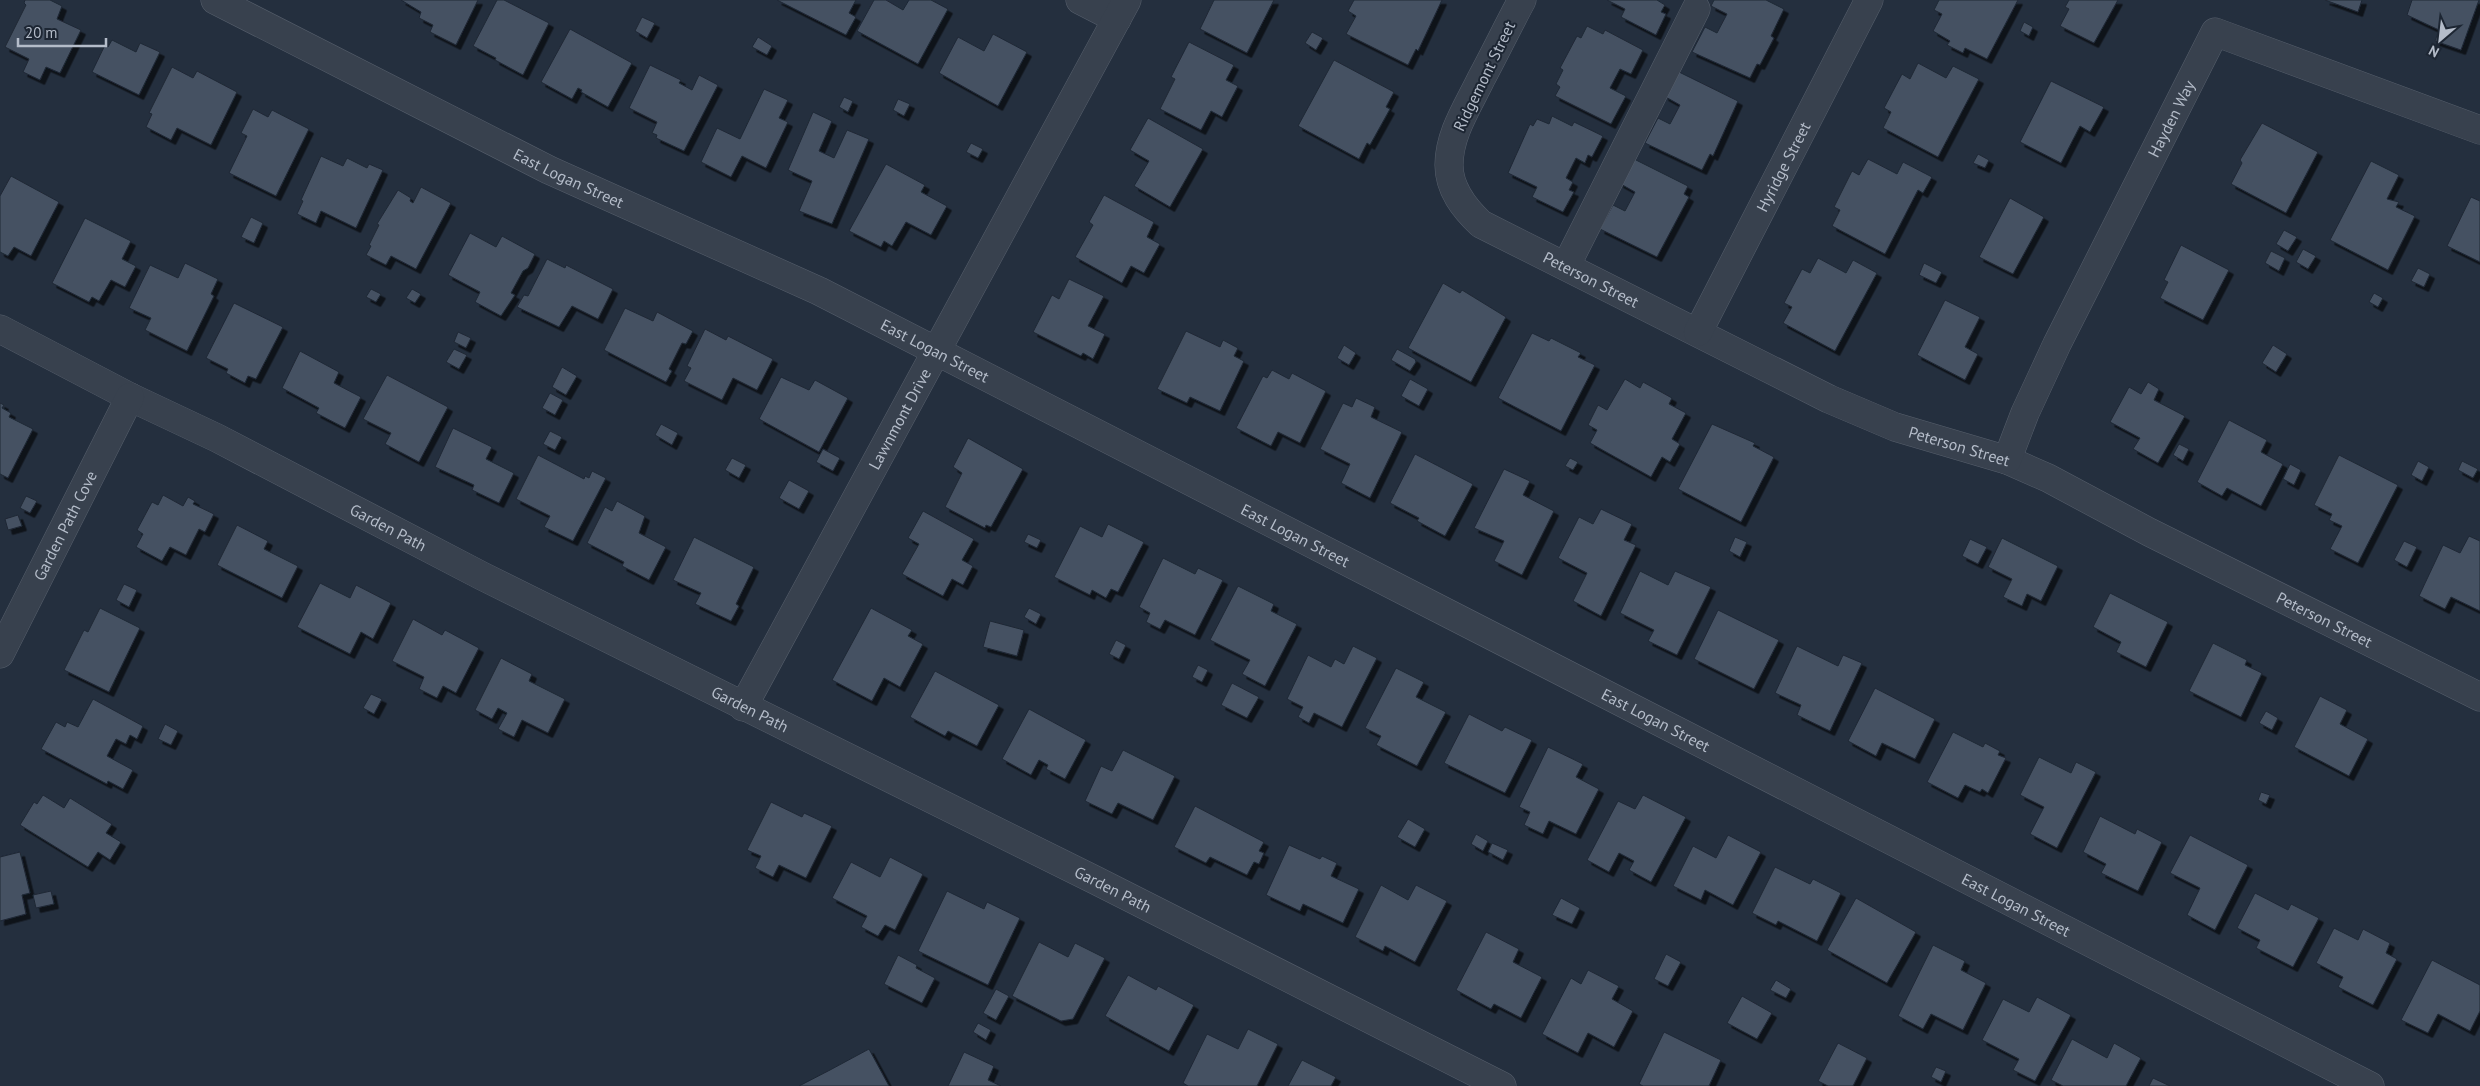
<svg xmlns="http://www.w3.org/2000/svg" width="2480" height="1086" font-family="'PT Sans',sans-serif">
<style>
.building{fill:#455162;stroke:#1f2835;filter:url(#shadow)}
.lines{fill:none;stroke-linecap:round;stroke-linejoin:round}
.minor-casing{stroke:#565f6c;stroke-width:29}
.minor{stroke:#38414e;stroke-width:28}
.labels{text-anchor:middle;stroke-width:4;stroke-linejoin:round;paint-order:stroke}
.street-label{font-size:16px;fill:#b4bcc9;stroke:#1d2633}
</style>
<defs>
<filter id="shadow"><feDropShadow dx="4.5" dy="4.5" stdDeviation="0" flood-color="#0009"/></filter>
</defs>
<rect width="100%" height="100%" fill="#242f3e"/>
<g class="building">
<path d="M25,0H50L62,6L57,19L81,30L60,73L46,67L40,80L23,72L29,59L5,47L26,5L24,3Z"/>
<path d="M401,0H478L456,45L430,32L433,25L419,18L421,12Z"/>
<path d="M497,0H504L549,23L523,75L495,60L496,58L473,46Z"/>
<path d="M777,0H856L849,13L856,17L846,35Z"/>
<path d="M874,0H886L903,10L909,0H931L948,9L918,64L857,31Z"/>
<path d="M1214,0H1274L1247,53L1200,29Z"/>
<path d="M1354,0H1442L1418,51L1416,49L1408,65L1346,34L1356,16L1348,11Z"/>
<path d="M1607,0H1657L1665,5L1661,12L1666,14L1656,35L1621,17L1625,9Z"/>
<path d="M1714,0H1766L1784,9L1771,36L1774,38L1760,65L1757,64L1750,78L1692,52L1705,27L1717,33L1727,14L1711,6Z"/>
<path d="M1939,0H2018L1987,59L1965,48L1963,53L1947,45L1950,41L1933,31L1942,14L1934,10Z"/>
<path d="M2069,0H2118L2094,43L2060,26L2069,9L2065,7Z"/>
<path d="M2325,0H2362L2358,12Z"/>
<path d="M2412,0H2479L2461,50L2435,41L2439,30L2407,15Z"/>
<path d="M642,17L655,23L647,38L635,31Z"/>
<path d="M2024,22L2033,27L2029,36L2020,31Z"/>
<path d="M1587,26L1603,34L1605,30L1643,50L1631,74L1620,69L1610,88L1626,96L1611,124L1555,96L1560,87L1556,84L1563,70L1560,68L1577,36L1581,38Z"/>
<path d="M570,29L632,63L608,107L581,92L582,90L578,88L572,99L541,82Z"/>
<path d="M1312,32L1323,38L1316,50L1305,43Z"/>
<path d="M993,34L1027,52L998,106L939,73L958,37L984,51Z"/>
<path d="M758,37L772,46L767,55L752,47Z"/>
<path d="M112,40L136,52L140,43L160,52L139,95L92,72L105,45L108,47Z"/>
<path d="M1189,42L1234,65L1226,80L1238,86L1222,117L1211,111L1201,130L1160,109L1175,79L1171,77Z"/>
<path d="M1334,60L1394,92L1386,107L1390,109L1370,145L1367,143L1359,159L1298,126Z"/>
<path d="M1918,63L1946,78L1953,66L1979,79L1938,157L1883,128L1891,112L1884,108L1902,74L1910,79Z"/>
<path d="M650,65L681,80L679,83L692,90L699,75L718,85L684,151L656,138L657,135L652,133L657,122L629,108Z"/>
<path d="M172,67L193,78L197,71L237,92L211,145L177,128L171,140L146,127L152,114L149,113Z"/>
<path d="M1677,71L1738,101L1713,156L1710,154L1702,170L1645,143L1658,118L1670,124L1680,105L1664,96Z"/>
<path d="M2051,81L2104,107L2090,132L2080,126L2061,163L2020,142Z"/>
<path d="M764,89L788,100L779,118L788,122L766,168L742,156L731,177L701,162L717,128L740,139Z"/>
<path d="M844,97L853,101L848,112L839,107Z"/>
<path d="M898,99L910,104L904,116L893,110Z"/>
<path d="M253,109L268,117L272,110L309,129L276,196L229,173L247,136L241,133Z"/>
<path d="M813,112L832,121L819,151L834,158L847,130L869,139L832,224L799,211L812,181L788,170Z"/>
<path d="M1552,116L1572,126L1574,122L1603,136L1592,157L1588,155L1585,163L1576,158L1566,178L1573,182L1569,190L1574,192L1563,212L1532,197L1537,187L1508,173L1530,124L1533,126L1537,119L1549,124Z"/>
<path d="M1148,118L1203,149L1170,207L1134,186L1149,161L1130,150Z"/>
<path d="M2262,123L2318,152L2286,213L2231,184L2242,163L2240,160Z"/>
<path d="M971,143L983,149L978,158L966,152Z"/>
<path d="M1978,154L1989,160L1985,168L1973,163Z"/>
<path d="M321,156L343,166L347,158L367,168L369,164L383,170L356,228L321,211L316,223L297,214L303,201L301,200Z"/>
<path d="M1632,158L1688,186L1684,194L1689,197L1657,257L1600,229L1613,205L1625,211L1635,192L1619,183Z"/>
<path d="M1868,159L1897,174L1903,162L1932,177L1923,193L1918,190L1885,254L1832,226L1840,210L1834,207L1852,171L1859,175Z"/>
<path d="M2371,161L2399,175L2387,199L2399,202L2396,207L2415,216L2388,270L2330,240Z"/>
<path d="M886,164L925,185L921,192L947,206L931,235L906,222L892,246L884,241L881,247L849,231Z"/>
<path d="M11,176L59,202L31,256L14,247L8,256L0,252V196Z"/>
<path d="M421,187L451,203L416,269L391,256L386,265L366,255L371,246L369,245L379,225L377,224L398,190L411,198L410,201L413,203Z"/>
<path d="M1104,195L1154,222L1147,237L1160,244L1144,273L1131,266L1122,283L1075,257L1093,225L1089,222Z"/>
<path d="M2471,197L2480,201V262L2447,246Z"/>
<path d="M2010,198L2044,217L2013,274L1979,257Z"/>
<path d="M251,217L263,223L254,243L241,237Z"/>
<path d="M85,218L131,241L122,259L136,266L125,287L111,280L99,301L92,297L89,302L52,283Z"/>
<path d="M2284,230L2297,237L2288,251L2276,244Z"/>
<path d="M470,233L496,247L502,236L535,254L528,268L523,271L511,293L515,295L501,316L475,302L480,292L448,275Z"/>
<path d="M2181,245L2229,270L2203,320L2160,298L2168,282L2164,280Z"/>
<path d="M2303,249L2316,256L2308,269L2296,262Z"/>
<path d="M2271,251L2285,258L2279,271L2265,263Z"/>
<path d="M1818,258L1846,273L1853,260L1877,273L1835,351L1783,323L1792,307L1784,303L1802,269L1810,273Z"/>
<path d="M547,259L565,268L566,265L613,289L598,319L572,306L559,327L517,307L524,295L528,296Z"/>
<path d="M185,263L218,279L211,294L214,296L187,351L145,330L151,318L129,308L150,265L178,278Z"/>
<path d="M1924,263L1942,272L1936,283L1919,275Z"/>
<path d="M2418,268L2430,274L2424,287L2411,281Z"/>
<path d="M1069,279L1104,296L1088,326L1105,334L1093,359L1083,353L1081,356L1033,332L1052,295L1059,299Z"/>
<path d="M1443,283L1460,293L1462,290L1506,317L1471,382L1408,348Z"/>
<path d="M371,289L381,294L376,302L366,297Z"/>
<path d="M412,289L421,294L415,303L406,298Z"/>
<path d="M2374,293L2383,298L2378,307L2369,302Z"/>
<path d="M1945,300L1980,317L1965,347L1978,354L1965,380L1917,355Z"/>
<path d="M234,303L283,327L256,379L248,376L245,383L226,373L228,369L206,358Z"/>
<path d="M625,308L653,321L657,312L693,331L686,344L682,343L669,369L672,371L666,382L604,350Z"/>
<path d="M705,329L726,340L728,336L773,359L757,390L733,378L722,400L684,381L691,368L687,366Z"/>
<path d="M1186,331L1220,347L1223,340L1238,348L1234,356L1244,361L1220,411L1190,397L1187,403L1157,389Z"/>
<path d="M458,332L471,338L466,348L454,342Z"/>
<path d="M1532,333L1549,341L1551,338L1581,353L1578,357L1595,365L1561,431L1498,398Z"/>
<path d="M1344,345L1356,353L1349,365L1337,358Z"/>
<path d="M2273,345L2287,354L2276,372L2262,363Z"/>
<path d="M454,349L467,355L459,369L446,362Z"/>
<path d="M1397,349L1415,359L1416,362L1410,371L1391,360Z"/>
<path d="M300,351L339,372L334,383L361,397L345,428L316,413L319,408L282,388Z"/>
<path d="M562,367L577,376L566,395L552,387Z"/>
<path d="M1272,370L1289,379L1292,373L1326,391L1300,443L1278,432L1271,446L1236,428L1263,376L1267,378Z"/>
<path d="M387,375L448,407L419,462L385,444L391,433L363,419Z"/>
<path d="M781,377L809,390L815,380L848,398L819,452L759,419Z"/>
<path d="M1410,379L1428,389L1419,406L1401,396Z"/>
<path d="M1625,379L1640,388L1643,382L1672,398L1669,404L1686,413L1672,439L1680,444L1670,462L1662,457L1651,477L1590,443L1597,430L1588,425L1598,405L1607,410Z"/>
<path d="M2148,382L2159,389L2154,400L2185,416L2158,463L2133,449L2140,438L2110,422L2129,387L2141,394Z"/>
<path d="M550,393L563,400L555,415L542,408Z"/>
<path d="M1356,398L1375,407L1371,417L1402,432L1370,498L1341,483L1350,464L1320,449L1343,403L1352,407Z"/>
<path d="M0,403L4,405L2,408L11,413L9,417L33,429L8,478L0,474Z"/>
<path d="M2229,420L2267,440L2261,452L2283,464L2261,506L2227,488L2222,496L2197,482Z"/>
<path d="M661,424L678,433L672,445L655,435Z"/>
<path d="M1712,424L1755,443L1753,446L1774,457L1741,522L1678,489Z"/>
<path d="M453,428L492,447L486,459L514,473L499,503L472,490L474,485L435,467Z"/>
<path d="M550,431L562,437L555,450L543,444Z"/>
<path d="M968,438L1023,469L991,527L986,525L985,528L945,507L962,473L953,467Z"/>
<path d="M2179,444L2189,449L2183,461L2173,455Z"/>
<path d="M823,449L840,458L833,471L816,462Z"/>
<path d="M1415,454L1473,484L1445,536L1417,521L1419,518L1390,503Z"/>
<path d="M538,455L584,479L585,476L589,478L592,471L606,478L573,541L544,527L550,516L516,499Z"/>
<path d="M2339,455L2398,485L2358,563L2330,549L2342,526L2329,520L2332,514L2314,505Z"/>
<path d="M732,458L746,465L739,478L725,470Z"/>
<path d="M1570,458L1578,462L1573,470L1565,466Z"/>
<path d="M2418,461L2429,467L2422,481L2411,475Z"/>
<path d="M2462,461L2478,469L2473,478L2458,470Z"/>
<path d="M2290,464L2301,470L2294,485L2283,479Z"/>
<path d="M1504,469L1530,481L1523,495L1554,511L1522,575L1494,561L1504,541L1474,528Z"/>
<path d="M789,480L809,491L799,509L779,498Z"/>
<path d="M163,495L183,506L188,497L195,501L193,504L214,514L205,532L199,529L186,555L170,547L162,561L136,547L143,534L137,530L152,502L158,505Z"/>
<path d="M26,496L37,501L30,513L20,508Z"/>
<path d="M617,501L645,516L639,533L666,547L649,580L622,566L624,562L587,543L605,507L612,511Z"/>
<path d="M1601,509L1632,524L1624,540L1636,545L1601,616L1573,601L1587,573L1558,558L1579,517L1593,524Z"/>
<path d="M923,511L974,539L962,560L973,566L963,585L952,579L943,596L902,574L919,544L908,538Z"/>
<path d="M18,515L22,526L8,530L5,519Z"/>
<path d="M1108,524L1144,542L1118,592L1111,589L1106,598L1092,590L1090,595L1054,577L1080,526L1102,537Z"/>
<path d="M237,525L268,541L264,549L298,566L282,598L217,565Z"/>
<path d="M1028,534L1041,540L1037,548L1024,542Z"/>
<path d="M2469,536L2480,541V611L2451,597L2445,609L2419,596L2443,545L2460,553Z"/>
<path d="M694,537L754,567L736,604L739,606L731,621L695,604L701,593L673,580Z"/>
<path d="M1735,537L1747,542L1740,557L1729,551Z"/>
<path d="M2002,538L2058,566L2041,601L2027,594L2022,606L2003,597L2012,579L1988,567Z"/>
<path d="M1970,539L1987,547L1978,564L1962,556Z"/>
<path d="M2404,541L2417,547L2407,567L2394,560Z"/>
<path d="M1163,558L1195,574L1198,568L1223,580L1195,635L1165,620L1160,629L1146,622L1150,613L1139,607Z"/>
<path d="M1640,571L1668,585L1675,571L1711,587L1677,655L1648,641L1654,630L1620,613Z"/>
<path d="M320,583L350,598L356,585L391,603L373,639L361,632L350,654L297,627Z"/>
<path d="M124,584L137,590L129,607L116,600Z"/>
<path d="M1238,586L1274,604L1271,611L1297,624L1265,686L1242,674L1250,660L1210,640Z"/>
<path d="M2110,593L2168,622L2146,667L2116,652L2121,642L2093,627Z"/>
<path d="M100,608L140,628L109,692L64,670L84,630L88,632Z"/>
<path d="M871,608L912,630L908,636L923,644L900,687L884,678L872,701L832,680Z"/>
<path d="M1029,608L1041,614L1036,624L1024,617Z"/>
<path d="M1718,610L1779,640L1754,689L1694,659Z"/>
<path d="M413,619L442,635L445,630L479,648L456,693L443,686L437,698L419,689L424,677L392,661Z"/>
<path d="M990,621L1024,630L1017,656L983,647Z"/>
<path d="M1116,640L1126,645L1119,659L1109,654Z"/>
<path d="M2213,643L2247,660L2245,665L2262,673L2241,717L2189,691Z"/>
<path d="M1353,646L1377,658L1342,727L1314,713L1309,723L1298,717L1303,707L1287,699L1308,655L1331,667L1335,659L1344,664Z"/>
<path d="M1797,646L1838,666L1843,655L1862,663L1830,731L1797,715L1801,705L1775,693Z"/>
<path d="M501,658L532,674L529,681L565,699L548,733L522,720L514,737L498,729L507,713L498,708L492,719L475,710Z"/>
<path d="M1198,665L1208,670L1202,682L1192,677Z"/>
<path d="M1396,668L1424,682L1416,697L1446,712L1417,766L1376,745L1381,736L1365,728Z"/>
<path d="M935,671L999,705L977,746L948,731L945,736L910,717Z"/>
<path d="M1232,683L1259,697L1247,718L1221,705Z"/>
<path d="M1875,688L1935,719L1915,759L1882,743L1876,756L1848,741Z"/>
<path d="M371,694L382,699L374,714L363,708Z"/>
<path d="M2320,696L2347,710L2340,724L2368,739L2349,776L2294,747Z"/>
<path d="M93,699L143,726L137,739L130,735L126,744L116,739L107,756L133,770L123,789L108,781L107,784L41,749L56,722L65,727L67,722L78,727Z"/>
<path d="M1029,709L1086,740L1065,779L1046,769L1048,765L1039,760L1031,775L1002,759Z"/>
<path d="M2266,711L2278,718L2272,730L2259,723Z"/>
<path d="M1469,714L1502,731L1505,727L1532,740L1505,793L1444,763Z"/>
<path d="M165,724L178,731L171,745L158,739Z"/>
<path d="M1953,732L1983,747L1985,743L2000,751L1998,755L2006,758L1988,793L1982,789L1980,792L1965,785L1958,798L1927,782Z"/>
<path d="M1548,747L1583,764L1576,777L1599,789L1576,834L1549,821L1543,834L1524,825L1530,812L1519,807Z"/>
<path d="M1123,750L1175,776L1153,820L1118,803L1112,814L1085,801L1101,766L1112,771Z"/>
<path d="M2039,757L2071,773L2076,762L2096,772L2057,848L2030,834L2044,807L2020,795Z"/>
<path d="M2261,792L2270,795L2266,804L2258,800Z"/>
<path d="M43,795L64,808L70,798L112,824L106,833L121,842L110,860L98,852L88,867L20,825L34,802L37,804Z"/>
<path d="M1643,795L1686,817L1651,882L1629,870L1634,861L1619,853L1609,872L1587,860L1618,801L1635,809Z"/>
<path d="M771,802L802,817L804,813L832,826L806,878L779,865L773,877L755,868L761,856L747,850Z"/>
<path d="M1195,806L1264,842L1259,851L1264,853L1259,864L1254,862L1247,875L1210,857L1206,863L1174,847Z"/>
<path d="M2100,816L2135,834L2137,829L2162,842L2138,891L2101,873L2106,864L2083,852Z"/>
<path d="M1408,819L1425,829L1415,847L1397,837Z"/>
<path d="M1476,834L1488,841L1483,851L1471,844Z"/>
<path d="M1728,835L1761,852L1733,905L1705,890L1701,900L1673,886L1693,846L1716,858Z"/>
<path d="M2190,835L2248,865L2215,930L2187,915L2200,888L2170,873Z"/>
<path d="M1492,843L1508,850L1503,860L1488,852Z"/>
<path d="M1289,845L1320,859L1322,856L1337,863L1331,876L1359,889L1343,923L1303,904L1300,911L1266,895Z"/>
<path d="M20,852L30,893L22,895L26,914L0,921V857Z"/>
<path d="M890,857L923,874L895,930L885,925L878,936L861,927L867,916L832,898L851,862L880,877Z"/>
<path d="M1775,867L1810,884L1813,879L1841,893L1817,941L1778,921L1776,925L1752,913Z"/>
<path d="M1381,885L1408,900L1416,885L1447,901L1415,962L1385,946L1383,951L1355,937Z"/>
<path d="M51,891L54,904L36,908L33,895Z"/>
<path d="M947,891L984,909L987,902L1020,918L988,985L918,951Z"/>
<path d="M2255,893L2288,910L2291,904L2319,918L2293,967L2256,948L2260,940L2237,928Z"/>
<path d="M1561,898L1580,908L1572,924L1552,915Z"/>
<path d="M1856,898L1916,932L1887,983L1827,950Z"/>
<path d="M2334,928L2358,940L2363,929L2390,943L2386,953L2397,959L2373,1005L2338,987L2343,977L2316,963Z"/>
<path d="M1486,932L1519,949L1513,962L1542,977L1521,1018L1494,1004L1491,1009L1456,990Z"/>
<path d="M1039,942L1068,957L1075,943L1105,958L1073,1019L1061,1021L1012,996Z"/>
<path d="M1933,945L1965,961L1961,970L1986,983L1963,1030L1931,1014L1923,1029L1898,1016Z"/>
<path d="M1666,954L1681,962L1668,986L1654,979Z"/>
<path d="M898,955L917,965L916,968L935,978L922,1003L884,984Z"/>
<path d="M2432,960L2480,985V1011L2470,1031L2438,1014L2428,1033L2401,1020Z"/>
<path d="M1588,970L1619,986L1612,999L1633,1011L1614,1047L1588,1033L1578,1053L1542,1034L1571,978L1581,984Z"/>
<path d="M1128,975L1156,990L1158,986L1194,1005L1169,1051L1105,1016Z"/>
<path d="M1776,980L1791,989L1786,998L1770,990Z"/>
<path d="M996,989L1009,996L996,1020L983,1013Z"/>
<path d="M1742,996L1772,1013L1757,1039L1727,1023Z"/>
<path d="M2037,997L2071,1015L2035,1081L2013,1070L2019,1059L1982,1040L2003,999L2029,1012Z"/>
<path d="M978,1023L991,1030L986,1040L973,1032Z"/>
<path d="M1248,1029L1278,1044L1257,1086H1188L1183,1083L1207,1034L1238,1049Z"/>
<path d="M1664,1032L1721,1060L1709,1086H1643L1639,1084Z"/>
<path d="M2072,1039L2107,1058L2114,1043L2141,1058L2126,1086H2063L2051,1080Z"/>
<path d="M1838,1043L1867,1058L1853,1086H1828L1818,1081Z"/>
<path d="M869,1049L889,1086H799L830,1070Z"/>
<path d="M964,1052L994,1066L988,1080L1001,1086H948Z"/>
<path d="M1302,1060L1336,1077L1331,1086H1288Z"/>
<path d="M1936,1067L1946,1071L1941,1082L1931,1077Z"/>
<path d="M2153,1078L2170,1086H2149Z"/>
</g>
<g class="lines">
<defs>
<g id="minor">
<path id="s1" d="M215,0L549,170L819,291L2370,1086"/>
<path d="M1080,0L1117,19"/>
<path id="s2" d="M1522,0C1508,26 1495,53 1481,79C1468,106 1449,134 1449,165C1449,189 1464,208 1481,224L1829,399L1895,427L2007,460L2048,478L2149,532L2480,697"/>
<path d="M1566,266L1696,9"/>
<path id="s3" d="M0,329L130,397L217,438L482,576L1095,880L1502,1086"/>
<path id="s4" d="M1698,332L1869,0"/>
<path id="s5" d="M2007,460L2025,413L2057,344L2215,32L2480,130"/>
<path id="s6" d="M0,654L130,397"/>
<path id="s7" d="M743,707L1127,0"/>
</g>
</defs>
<use href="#minor" class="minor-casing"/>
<use href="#minor" class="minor"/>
</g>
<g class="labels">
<g class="street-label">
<text transform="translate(1484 76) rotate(-64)" y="6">Ridgemont Street</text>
<text dy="6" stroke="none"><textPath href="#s5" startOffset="379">Hayden Way</textPath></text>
<text dy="6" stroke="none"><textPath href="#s4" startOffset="186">Hyridge Street</textPath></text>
<text dy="6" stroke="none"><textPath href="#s1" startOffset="396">East Logan Street</textPath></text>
<text dy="6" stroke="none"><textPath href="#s2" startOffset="374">Peterson Street</textPath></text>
<text dy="6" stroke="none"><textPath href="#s1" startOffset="801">East Logan Street</textPath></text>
<text dy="6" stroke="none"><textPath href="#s7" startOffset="328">Lawnmont Drive</textPath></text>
<text dy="6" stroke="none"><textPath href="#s2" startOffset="779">Peterson Street</textPath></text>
<text dy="6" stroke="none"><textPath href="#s6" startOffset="144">Garden Path Cove</textPath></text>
<text dy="6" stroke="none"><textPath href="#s3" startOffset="436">Garden Path</textPath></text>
<text dy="6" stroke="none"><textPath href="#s1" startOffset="1206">East Logan Street</textPath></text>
<text dy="6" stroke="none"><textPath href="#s2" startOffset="1184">Peterson Street</textPath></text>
<text dy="6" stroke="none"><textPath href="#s3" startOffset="841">Garden Path</textPath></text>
<text dy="6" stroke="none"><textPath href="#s1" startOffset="1611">East Logan Street</textPath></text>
<text dy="6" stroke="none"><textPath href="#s3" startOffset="1246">Garden Path</textPath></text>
<text dy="6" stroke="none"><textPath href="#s1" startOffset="2016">East Logan Street</textPath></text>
</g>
</g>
<g transform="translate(2440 40) rotate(208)" stroke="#1d2633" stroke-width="4" paint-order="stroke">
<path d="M0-4L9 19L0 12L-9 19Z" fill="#b4bcc9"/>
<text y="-8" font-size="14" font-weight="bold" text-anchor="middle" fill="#b4bcc9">N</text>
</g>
<path d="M18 38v8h88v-8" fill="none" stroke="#b4bcc9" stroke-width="2.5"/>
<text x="25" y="38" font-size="15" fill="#b4bcc9" stroke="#1d2633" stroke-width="4" paint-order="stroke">20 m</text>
</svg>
